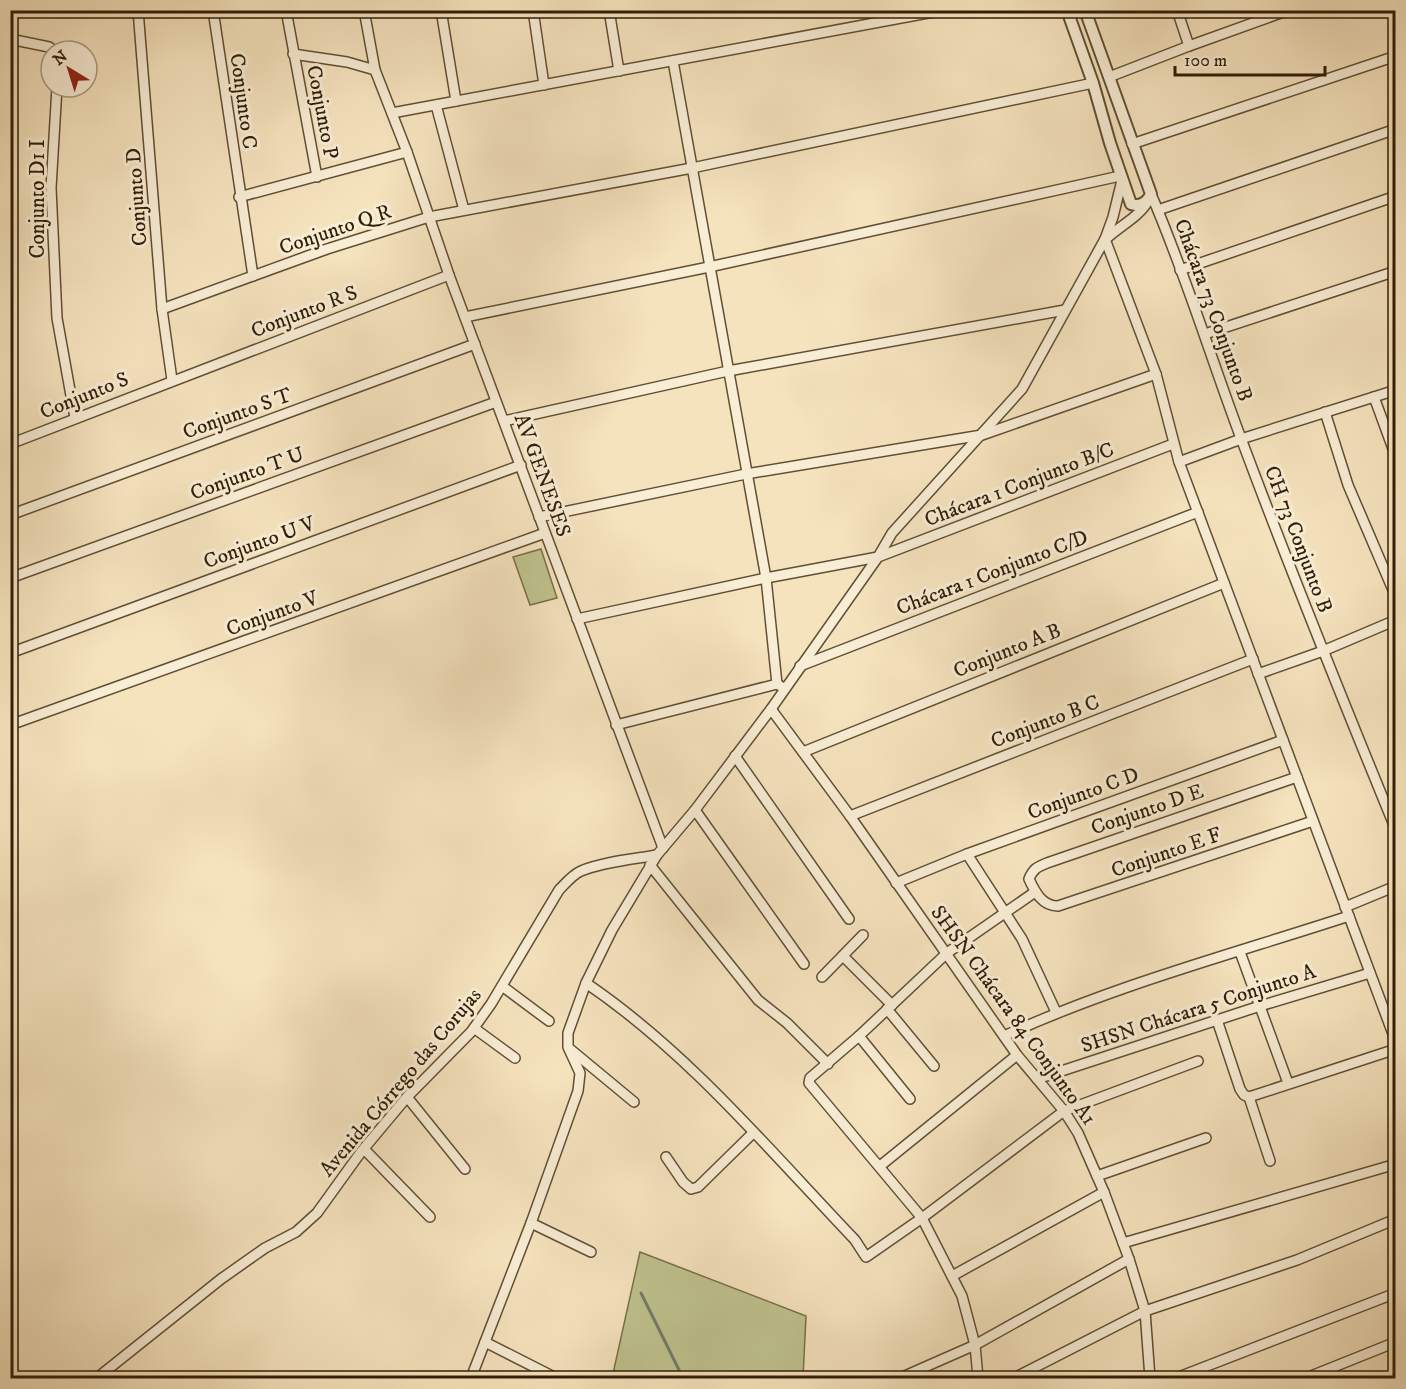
<svg xmlns="http://www.w3.org/2000/svg" width="1406" height="1389" font-family="'IM FELL DW Pica',serif">
<style>
.green{fill:#bfc38f;stroke:#78704a;stroke-width:1.5}
.lines{fill:none;stroke-linecap:round;stroke-linejoin:round}
.stream{stroke:#717e6e;stroke-width:3}
.minor-casing{stroke:#614f34;stroke-width:12}
.tertiary-casing{stroke:#614f34;stroke-width:14}
.minor{stroke:#f8edd5;stroke-width:9}
.tertiary{stroke:#f8edd5;stroke-width:10}
.labels{text-anchor:middle;stroke-width:6;stroke-linejoin:round;paint-order:stroke}
.street-label{font-size:21px;fill:#301e06;stroke:#f8edd5}
</style>
<rect width="100%" height="100%" fill="#f5e3be"/>
<filter id="stains"><feTurbulence type="fractalNoise" baseFrequency=".00333" numOctaves="4"/><feColorMatrix values="0 0 0 0 .2 0 0 0 0 .09 0 0 0 0 .02 0 0 0 .5 -.17"/></filter>
<radialGradient id="worn" r=".72"><stop offset=".6" stop-color="#630" stop-opacity="0"/><stop offset="1" stop-color="#630" stop-opacity=".3"/></radialGradient>
<g class="green">
<path d="M541,549L557,598L530,605L513,557Z"/>
<path d="M640,1252L806,1316L803,1378H612Z"/>
</g>
<g class="lines">
<path class="stream" d="M641,1293L683,1378"/>
<defs>
<g id="minor">
<path d="M138,10L162,309L172,380"/>
<path d="M213,10L253,276"/>
<path d="M286,10L317,177"/>
<path d="M364,10L375,70L407,152L449,275L663,848"/>
<path d="M441,10L456,101"/>
<path d="M533,10L544,85"/>
<path d="M609,10L619,71"/>
<path d="M1177,10L1189,46"/>
<path d="M10,39L49,47L55,51"/>
<path d="M293,54L347,62L375,70"/>
<path d="M673,61L766,578L777,684"/>
<path d="M1109,77L1189,46L1289,10"/>
<path d="M57,87L51,188L57,318L75,418"/>
<path d="M436,105L464,210"/>
<path d="M392,113L944,10"/>
<path d="M1132,144L1396,56"/>
<path d="M1151,194C1186,275 1211,359 1242,441C1291,572 1343,701 1396,830"/>
<path d="M239,197L407,152"/>
<path d="M1158,210L1396,129"/>
<path d="M1107,238C1121,225 1139,217 1148,201"/>
<path d="M1105,239L1156,374L1179,462L1396,1042"/>
<path d="M1180,270L1396,196"/>
<path d="M162,309L327,249L429,217L692,168L1093,83"/>
<path d="M465,317L709,267L1120,176"/>
<path d="M1205,334L1396,271"/>
<path d="M1374,397L1396,457"/>
<path d="M1325,412L1348,485L1396,597"/>
<path d="M504,421L728,371L1065,310"/>
<path d="M10,444L449,275"/>
<path d="M1179,462L1241,439L1396,390"/>
<path d="M10,515L475,344"/>
<path d="M539,517L746,474L982,435L1156,374"/>
<path d="M10,578L496,402"/>
<path d="M577,619L766,578L878,557L1173,444"/>
<path d="M10,653L521,465"/>
<path d="M800,666L1198,512"/>
<path d="M1258,674L1323,651L1396,620"/>
<path d="M771,709L850,816L1017,1055L1064,1111L1078,1133L1104,1192L1129,1259L1145,1311L1150,1378"/>
<path d="M10,725L545,533"/>
<path d="M616,725L777,684L782,687"/>
<path d="M803,752L1224,583"/>
<path d="M735,756L849,919"/>
<path d="M1297,777L1047,863C1037,867 1033,869 1029,879C1035,892 1042,906 1058,906L1313,821"/>
<path d="M695,810L804,964"/>
<path d="M850,816L1253,659"/>
<path d="M967,854L1022,939L1056,1012"/>
<path d="M650,865L758,1000L787,1023L828,1064"/>
<path d="M896,883L967,854L1283,740"/>
<path d="M1345,907L1396,886"/>
<path d="M1240,952L1288,1083"/>
<path d="M843,956L892,1005"/>
<path d="M822,977L863,935"/>
<path d="M586,983C689,1053 770,1151 855,1240L866,1257L922,1218L1064,1111L1198,1061"/>
<path d="M502,986L549,1021"/>
<path d="M887,1009L934,1066"/>
<path d="M1217,1020L1240,1089L1244,1095L1249,1097L1396,1049"/>
<path d="M474,1028L515,1058"/>
<path d="M859,1036L910,1099"/>
<path d="M1004,1036C1115,985 1233,954 1349,916"/>
<path d="M570,1049L634,1102"/>
<path d="M1037,1079L1260,1006L1370,973"/>
<path d="M407,1097L465,1169"/>
<path d="M1249,1097L1270,1161"/>
<path d="M364,1149L430,1217"/>
<path d="M666,1157L683,1182L691,1189L698,1187L753,1133"/>
<path d="M880,1166L1017,1055"/>
<path d="M1097,1176L1206,1138"/>
<path d="M531,1223L591,1252"/>
<path d="M1123,1243L1396,1164"/>
<path d="M952,1276L1104,1192"/>
<path d="M485,1342L556,1378"/>
<path d="M97,1378L221,1279L265,1248L296,1232L317,1213L361,1152L407,1097L471,1032L491,1004L559,890C566,883 572,875 581,871C602,862 634,859 657,855"/>
<path d="M471,1378L531,1223L578,1091L580,1073L568,1047V1033L586,983L612,930L657,855L695,810L771,709L878,557L892,533L1022,389L1105,239L1113,217L1122,180"/>
<path d="M900,1378L975,1345L1129,1259"/>
<path d="M978,1378L975,1345L962,1296L922,1218L809,1083L810,1078L859,1036L947,953L1035,892"/>
<path d="M1014,1378L1145,1311L1297,1260L1396,1219"/>
<path d="M1176,1378L1396,1293"/>
<path d="M1306,1378L1396,1342"/>
</g>
<path id="tertiary" d="M1067,10L1093,83L1110,143L1131,204C1140,207 1147,203 1151,194L1085,10"/>
</defs>
<use href="#minor" class="minor-casing"/>
<use href="#tertiary" class="tertiary-casing"/>
<use href="#minor" class="minor"/>
<use href="#tertiary" class="tertiary"/>
</g>
<g class="labels">
<g class="street-label">
<text transform="translate(244 101) rotate(82)" y="7">Conjunto C</text>
<text transform="translate(323 112) rotate(79)" y="7">Conjunto P</text>
<text transform="translate(136 197) rotate(-94)" y="7">Conjunto D</text>
<text transform="translate(37 199) rotate(-90)" y="7">Conjunto D1 I</text>
<text transform="translate(335 229) rotate(-19)" y="7">Conjunto Q R</text>
<text transform="translate(1214 310) rotate(70)" y="7">Chácara 73 Conjunto B</text>
<text transform="translate(304 311) rotate(-21)" y="7">Conjunto R S</text>
<text transform="translate(84 395) rotate(-22)" y="7">Conjunto S</text>
<text transform="translate(237 413) rotate(-20)" y="7">Conjunto S T</text>
<text transform="translate(247 473) rotate(-20)" y="7">Conjunto T U</text>
<text transform="translate(543 475) rotate(70)" y="7">AV GENESES</text>
<text transform="translate(1019 484) rotate(-21)" y="7">Chácara 1 Conjunto B/C</text>
<text transform="translate(1299 539) rotate(69)" y="7">CH 73 Conjunto B</text>
<text transform="translate(259 542) rotate(-20)" y="7">Conjunto U V</text>
<text transform="translate(992 572) rotate(-21)" y="7">Chácara 1 Conjunto C/D</text>
<text transform="translate(272 613) rotate(-20)" y="7">Conjunto V</text>
<text transform="translate(1007 650) rotate(-22)" y="7">Conjunto A B</text>
<text transform="translate(1045 721) rotate(-21)" y="7">Conjunto B C</text>
<text transform="translate(1083 793) rotate(-20)" y="7">Conjunto C D</text>
<text transform="translate(1147 809) rotate(-19)" y="7">Conjunto D E</text>
<text transform="translate(1166 852) rotate(-19)" y="7">Conjunto E F</text>
<text transform="translate(1198 1008) rotate(-18)" y="7">SHSN Chácara 5 Conjunto A</text>
<text transform="translate(1014 1015) rotate(54)" y="7">SHSN Chácara 84 Conjunto A1</text>
<text transform="translate(400 1082) rotate(-50)" y="7">Avenida Córrego das Corujas</text>
</g>
</g>
<rect width="1406" height="1389" fill="none" stroke="#f5e3be" stroke-width="36"/>
<rect x="12" y="12" width="1382" height="1365" fill="none" stroke="#301e06" stroke-width="3"/>
<rect x="18" y="18" width="1370" height="1353" fill="none" stroke="#301e06" stroke-width="1.5"/>
<g transform="translate(69 69) rotate(322)"><circle r="28" fill="#f8edd5" stroke="#a89a82" stroke-width="1.5"/>
<path d="M0-4.5L10 22L0 15L-10 22Z" fill="#8f2418"/>
<text y="-9" font-size="16" font-weight="bold" text-anchor="middle" fill="#301e06">N</text>
</g>
<path d="M1175 66v9h150v-9" fill="none" stroke="#301e06" stroke-width="3"/>
<text x="1184" y="66" font-size="18" fill="#301e06" stroke="#f8edd5" stroke-width="4.5" paint-order="stroke">100 m</text>
<rect width="100%" height="100%" filter="url(#stains)"/>
<rect width="100%" height="100%" fill="url(#worn)"/>
</svg>
